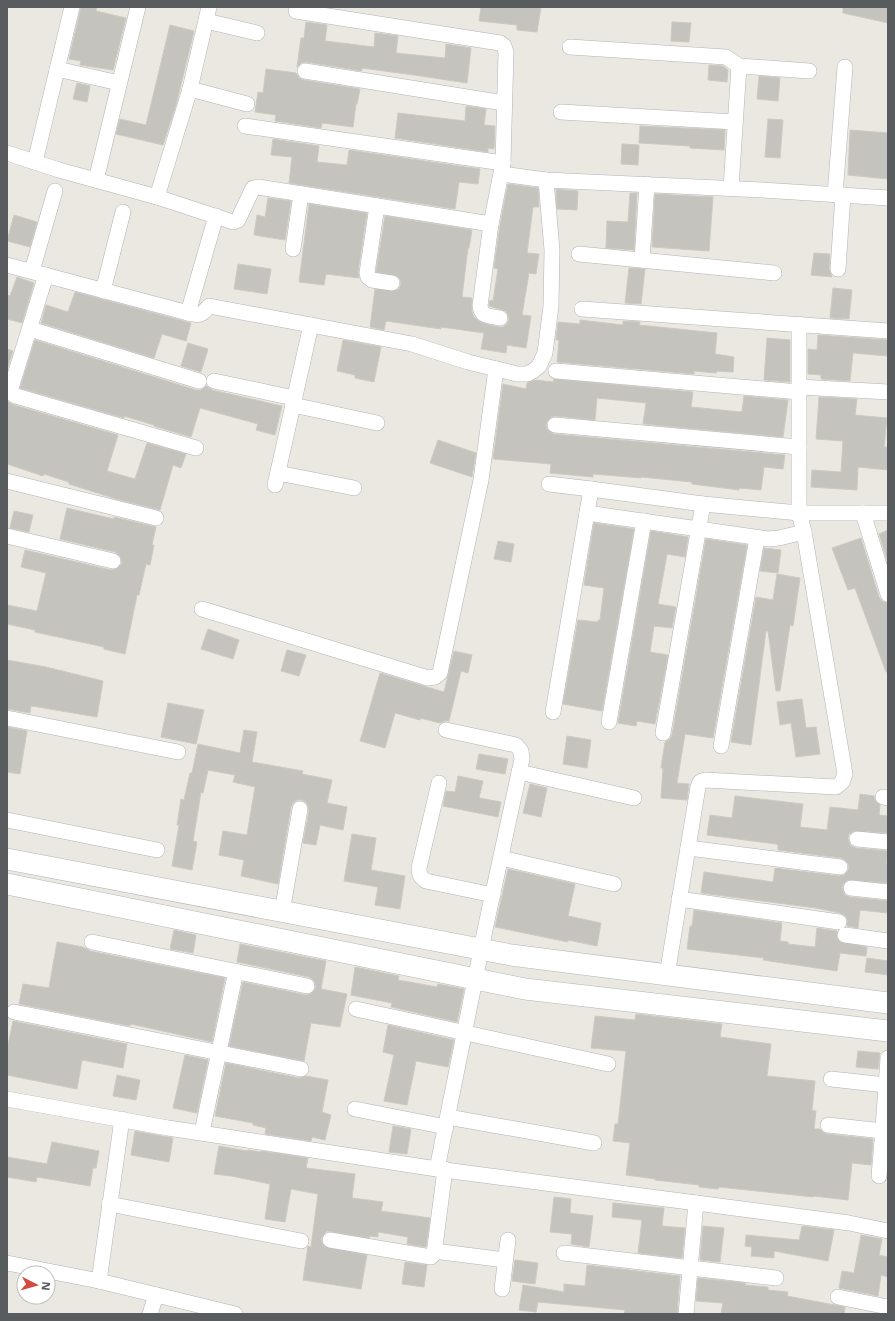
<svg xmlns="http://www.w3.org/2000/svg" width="895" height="1321" font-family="'Noto Sans',sans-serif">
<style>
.building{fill:#c5c3bd;stroke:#cecac0}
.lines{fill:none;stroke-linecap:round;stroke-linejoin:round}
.street-casing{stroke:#b1b3b7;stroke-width:16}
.secondary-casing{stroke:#b2b5b9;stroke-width:22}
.street{stroke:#fff;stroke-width:15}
.secondary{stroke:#fff;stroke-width:21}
</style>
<rect width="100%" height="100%" fill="#eae8e0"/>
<g class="building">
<path d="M81,7H97L96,11L126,18L113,70L80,65L81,61L69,59Z"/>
<path d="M481,7H541L537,32L517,30V25L479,21Z"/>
<path d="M843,7H888V23L843,13Z"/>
<path d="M306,22L327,25L325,41L374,47L375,33L398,36L396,53L445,58L446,44L471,48L467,83L414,75L362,68V71L306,62L301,63L297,67L301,38H304Z"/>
<path d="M672,22L691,23L689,42L671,41Z"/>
<path d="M170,25L194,31L176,105L163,145L116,134L120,119L146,125Z"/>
<path d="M709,65L723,66L728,70L727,82L708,80Z"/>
<path d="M266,69L296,73L299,78L304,80L360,89L357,104H356L353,127L322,123L321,128L275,121L276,115L255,112L258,92L263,93Z"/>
<path d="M759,76L780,78L778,101L757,99Z"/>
<path d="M77,83L90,86L87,102L73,99Z"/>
<path d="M466,106L486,109L484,125L495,126L494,149L488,148V152L395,138L398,113L465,121Z"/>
<path d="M768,119L783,120L780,158L765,157Z"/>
<path d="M640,126L725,130L724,150L690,148V146L639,143Z"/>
<path d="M850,130L888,133V179L848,175Z"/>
<path d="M273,139L319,146L317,162L347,165L349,150L480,169L478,184L459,182L455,209L289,183L292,157L271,155Z"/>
<path d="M622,144L639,145L638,165L621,164Z"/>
<path d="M508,184L538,188L539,207H533L527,253L539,254L536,274L529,273L522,315L531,316L526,348L507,345L506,353L481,349L484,333L441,327V329L386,321L384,330L370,327L375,289L395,291L399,289L401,284L400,279L397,276L376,272L385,216L472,230L469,248H468L462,297L472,298V312L474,317L480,322L498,327H503L507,324L509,319L508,315L506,311L489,306L490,300L493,301L498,269L494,268L500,225Z"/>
<path d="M556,189L578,191L577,210L557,209Z"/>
<path d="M630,193H637L634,250L606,248L607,221L628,222Z"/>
<path d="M655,194L713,197L709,251L652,247Z"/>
<path d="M268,198L291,201L285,240L254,235L257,215L265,217Z"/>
<path d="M309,204L367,213L358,272L359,278L326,274L324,285L299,282Z"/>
<path d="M14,215L37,222L30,247L7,241Z"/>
<path d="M814,253L830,254L829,269L832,277L811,275Z"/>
<path d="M238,264L271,269L267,294L234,289Z"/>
<path d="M629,268L645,269L641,304L625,303Z"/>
<path d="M17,277L34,283L22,323L7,319V295L10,296Z"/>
<path d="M833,288L852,290L849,319L830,318Z"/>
<path d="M75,292L191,323L186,341L162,334L154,358L41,323L46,305L68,312Z"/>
<path d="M580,320L623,325V321L640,322L639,325L717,333L715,354L734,357L733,372L717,371L716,373L694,371V374L557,362L559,340H556L558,322L580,324Z"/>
<path d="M818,335L888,340V356L853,353L850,381L821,379V375L808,374V349L817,350Z"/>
<path d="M767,338L790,340V382L764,380Z"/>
<path d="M35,340L196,390H201L206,386L212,390L282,406L275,435L256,430L258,424L200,408L191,437L154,426V425L124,416V418L20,388Z"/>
<path d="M343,340L381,347L374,382L355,378V375L337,371Z"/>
<path d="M188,343L208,349L201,372L181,366Z"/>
<path d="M7,349L13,351L7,370Z"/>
<path d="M554,379L693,392L691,407L741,412L742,411L744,396L788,400L783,437L643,424L646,403L597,398L595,420L555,416L551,417L548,420L546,425L547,429L550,432L554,434L785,455L783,469L764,467L761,490L739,488V490L692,484V482L641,477V478L593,474V477L550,473L551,464L493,459L503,384L526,389L527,383L535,380L553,382Z"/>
<path d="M819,397L857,399L855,415L887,418L884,447H888V470L858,467L857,490L811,487L812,470L841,472L843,441L816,439Z"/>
<path d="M7,401L14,405L118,435L107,471L135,479L147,443L186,454L181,468L173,465L160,510L116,499L69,484V482L44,474L43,476L7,464Z"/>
<path d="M438,440L476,453L472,477L430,463Z"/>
<path d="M67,508L114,519V517L156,527L152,545H154L150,565L146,564L139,595H137L125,654L104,649V647L35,632V630L7,624V605L37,611L46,573L21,567L25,550L111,570L116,569L119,567L122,563L121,558L119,555L115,552L60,539Z"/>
<path d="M14,511L33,515L29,532L10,528Z"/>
<path d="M594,523L634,529L602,711L563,704L578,620L598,622V620H600L604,588L584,585Z"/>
<path d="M888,530V563L879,534Z"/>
<path d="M651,531L688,537L685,557L667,554L658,604L676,607L672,628L654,626L650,652L668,655L655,724L637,721L636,726L618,723Z"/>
<path d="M861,538L879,597L882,601L888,603V672H886L855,588L848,590L832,548Z"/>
<path d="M706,539L747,545L713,738L685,734L677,783L689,784L687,800L661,798L663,768H661L665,742L670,739L672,735Z"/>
<path d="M498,541L514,544L511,562L494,559Z"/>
<path d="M764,548L781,550L778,573L760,571Z"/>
<path d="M777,574L800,578L793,626L790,625L780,691H776L768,631H766L751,745L731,742L756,597L773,600Z"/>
<path d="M208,629L239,640L233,659L201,649Z"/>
<path d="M287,650L306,655L299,676L281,671Z"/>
<path d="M454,651L472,655L468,673L461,671L449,721H444L440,723L420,718V720L395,713L385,748L360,741L380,673L444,692Z"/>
<path d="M7,660L46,667L103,681L97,717L38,707L31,706L30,713L7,709Z"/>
<path d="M802,699L806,728L816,727L820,754L796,757L791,723L780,725L777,702Z"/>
<path d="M168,703L204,710L196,744L161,737Z"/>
<path d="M7,727L27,731L20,774L7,772Z"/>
<path d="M244,730L257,732L252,762L303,771L302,774L332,780L327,803L347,807L343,830L320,825L316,845L303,843L309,811L308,806L306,802L302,800H297L293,803L291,807L278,884L241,876L244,860L219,855L223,831L247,835L255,787L233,782L235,775L208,770L203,793L201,792L193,841L197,842L192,870L172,866L179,825H177L181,799L184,800L190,773H192L198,744L240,753Z"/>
<path d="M567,736L591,740L587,768L563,764Z"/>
<path d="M479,754L508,759L505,774L476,769Z"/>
<path d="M458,776L483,781L479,798L501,802L498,817L443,806L446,791L455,792Z"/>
<path d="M530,784L547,788L541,817L523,813Z"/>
<path d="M860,794L874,796L875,800L880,805L879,815L888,816V833L854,831L849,834L848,838L849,842L851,846L856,848L888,851L886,863L888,864V883L848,880L844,883L842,887L843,891L845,895L850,897L888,901V913L860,910L858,928L847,926V918L844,915L840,913L816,908L701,893L704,872L773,882L775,868L839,876L844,875L847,872L849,868L848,863L845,860L841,858L778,850V845L776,844L707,835L710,815L732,818L735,796L803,804L800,827L827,830L830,807L858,810Z"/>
<path d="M352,834L376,838L371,870L405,876L400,909L375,905L378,887L344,881Z"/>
<path d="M508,869L575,884L568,916L601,923L597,946L568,940V942L495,927Z"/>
<path d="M694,910L782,923L780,941L788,942V944L815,947L817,928L837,931V938L840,942L867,947L866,956L840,953L837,971L763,960L764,958L687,949L690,926H692Z"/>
<path d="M174,930L196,935L193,953L170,949Z"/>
<path d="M57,942L83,947L90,951L225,978L212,1042L131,1024L130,1026L19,1004L23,984L49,988Z"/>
<path d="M240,944L326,961L321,989L347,994L340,1027L311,1023L304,1061L229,1046L243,982L306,995L310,994L313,992L316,987L315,983L313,980L309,977L237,962Z"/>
<path d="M867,958L888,961V975L865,972Z"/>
<path d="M355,967L399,976L398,980L437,987L438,984L464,989L457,1022L391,1007L392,1003L351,995Z"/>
<path d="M636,1014L722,1024L720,1037L771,1044L767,1076L815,1081L812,1110L816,1111L814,1129H820L823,1132L827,1134L873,1139L871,1165L852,1163L848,1200L813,1196V1197L719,1187L718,1189L699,1187V1185L655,1180V1179L626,1175L630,1143L613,1141L615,1124H618L626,1051L591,1048L595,1016L635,1020Z"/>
<path d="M13,1021L127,1044L123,1068L82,1060L77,1089L7,1075V1045H8Z"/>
<path d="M388,1025L454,1040L448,1067L416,1061L407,1105L384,1101L394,1055L383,1052Z"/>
<path d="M858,1051L880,1053L878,1069L856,1067Z"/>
<path d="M185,1055L208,1060L197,1113L173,1108Z"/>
<path d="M226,1063L299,1078L306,1076L328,1080L322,1112L331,1115L325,1140L312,1137L311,1141L265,1134L266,1128L253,1125V1123L215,1116Z"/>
<path d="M117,1075L140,1080L136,1100L113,1096Z"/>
<path d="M393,1126L411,1129L407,1154L389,1152Z"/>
<path d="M135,1131L173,1138L169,1162L131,1155Z"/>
<path d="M52,1142L99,1151L96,1168H93L90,1186L37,1177L36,1182L7,1177V1157L47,1164Z"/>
<path d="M219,1146L247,1151L248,1150L261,1152V1151L308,1158L306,1168L355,1174L352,1198L383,1202L381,1211L430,1218L426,1247L407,1244L408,1237L378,1232V1237L370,1236L369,1238L327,1231L323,1235L321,1239L322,1243L325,1247L367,1255L361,1289L303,1280L308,1246L311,1247L318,1194L291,1189L285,1222L265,1219L270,1184L231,1176L214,1174Z"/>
<path d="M554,1197L571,1199L570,1213L593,1216L589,1247L571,1244L572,1234L550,1232Z"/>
<path d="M613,1203L664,1208L662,1226L685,1228L682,1258L638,1253L642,1220L612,1217Z"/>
<path d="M703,1226L724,1228L720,1262L700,1260Z"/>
<path d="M802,1226L834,1230L828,1261L774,1251V1258L751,1256L752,1247L745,1246L746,1235L799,1240Z"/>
<path d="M861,1235L882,1239L879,1255L888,1257V1277L881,1275L878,1296L839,1288L842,1271L854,1273Z"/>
<path d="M515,1260L538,1263L535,1284L512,1281Z"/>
<path d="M405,1262L427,1265L424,1287L402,1284Z"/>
<path d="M587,1265L680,1276L677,1314H624L625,1310L538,1302L536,1312L519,1310L523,1285L564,1292V1284L585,1286Z"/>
<path d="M698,1278L745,1283V1285L768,1287V1290L788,1292L787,1296L845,1307L844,1314H721L723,1303L696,1301Z"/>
</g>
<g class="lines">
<defs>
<g id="street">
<path d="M206,21L257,33"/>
<path d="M570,47L726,57L739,66"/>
<path d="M57,69L119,83"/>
<path d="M305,71L504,103"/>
<path d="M190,89L247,104"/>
<path d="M561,112L735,122"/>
<path d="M245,126L503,163"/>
<path d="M7,153L59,170L157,197L233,222L238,220L253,188L258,187L491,224L503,163L506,52L504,46L500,43L296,11"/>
<path d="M35,162L72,7"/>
<path d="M501,174L546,180L762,190L888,198"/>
<path d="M96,180L138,7"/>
<path d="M731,188L739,66L809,71"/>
<path d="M835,195L845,67"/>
<path d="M157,197L190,89L209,7"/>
<path d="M377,206L367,273L368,277L372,280L392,283"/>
<path d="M491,224L480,306C481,317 490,316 500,318"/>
<path d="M293,249L301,194"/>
<path d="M579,254L774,273"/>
<path d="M642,260L647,184"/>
<path d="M7,265L192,314C201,316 203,313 209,306L412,344L468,362L517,374H527L533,371L539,366L545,353L551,306L552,250L546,180"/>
<path d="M838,269L843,195"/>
<path d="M32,271L55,191"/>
<path d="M46,275L11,388V393L16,396L196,448"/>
<path d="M103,291L123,212"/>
<path d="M582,309L888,331"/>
<path d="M188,313L216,216"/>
<path d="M30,329L199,381"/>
<path d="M556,371L799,392"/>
<path d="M214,381L294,398"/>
<path d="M799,387L888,392"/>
<path d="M293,405L377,423"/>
<path d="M555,425L799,447"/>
<path d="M278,473L354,488"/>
<path d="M7,481L156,518"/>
<path d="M549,484L591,489"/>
<path d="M275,485L311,325"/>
<path d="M587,513L768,539L779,538L804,532"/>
<path d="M863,513L888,594"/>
<path d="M7,536L113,561"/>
<path d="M202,609L428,678L435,677L440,673L481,480L496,369"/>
<path d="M553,712L591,489L703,504L799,513H888"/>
<path d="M7,718L178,752"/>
<path d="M609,722L644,521"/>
<path d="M663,733L703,504"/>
<path d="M721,746L757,538"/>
<path d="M519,772L634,798"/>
<path d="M439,783L419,868C419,874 420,877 426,881L493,895"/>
<path d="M883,797L888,798"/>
<path d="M7,820L157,850"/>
<path d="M857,839L888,842"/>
<path d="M688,848L840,867"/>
<path d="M501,858L614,884"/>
<path d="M851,888L888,892"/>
<path d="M679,899L839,922"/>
<path d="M282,912L300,809"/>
<path d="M845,935L888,941"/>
<path d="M92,942L307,986"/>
<path d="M667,975L698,787L700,782L705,780L836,787L842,782L845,774L804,532L799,513V324"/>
<path d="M356,1009L608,1064"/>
<path d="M14,1012L301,1069"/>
<path d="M888,1058L883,1128L888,1129"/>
<path d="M831,1079L886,1085"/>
<path d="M7,1099L168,1128L437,1169L849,1223L888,1231"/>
<path d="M355,1109L446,1127"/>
<path d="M448,1117L594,1143"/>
<path d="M122,1119L99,1281L235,1314"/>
<path d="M828,1125L883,1131"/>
<path d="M202,1132L236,971"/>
<path d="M437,1169L486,925L522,759L521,751L516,745L446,730"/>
<path d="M879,1176L883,1128"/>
<path d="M109,1204L301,1241"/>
<path d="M330,1240L431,1257L434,1254L445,1169"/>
<path d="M434,1251L505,1260"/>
<path d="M564,1253L776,1278"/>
<path d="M7,1263L99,1281"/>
<path d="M502,1289L508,1240"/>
<path d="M838,1297L888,1307"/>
<path d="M150,1314L156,1295"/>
<path d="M686,1314L696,1203"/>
</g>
<g id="secondary">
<path d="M7,859L511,955L888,1003"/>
<path d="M7,884L525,989L888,1031"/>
</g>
</defs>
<use href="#street" class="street-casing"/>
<use href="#secondary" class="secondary-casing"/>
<use href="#street" class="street"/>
<use href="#secondary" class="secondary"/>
</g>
<rect width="895" height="1321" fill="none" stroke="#595c5f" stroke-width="16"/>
<g transform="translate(36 1285) rotate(96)"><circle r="19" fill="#ffffff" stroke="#bdbebf"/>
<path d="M0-3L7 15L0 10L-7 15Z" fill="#d34b3e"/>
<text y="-6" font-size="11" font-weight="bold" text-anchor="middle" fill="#595c5f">N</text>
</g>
</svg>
